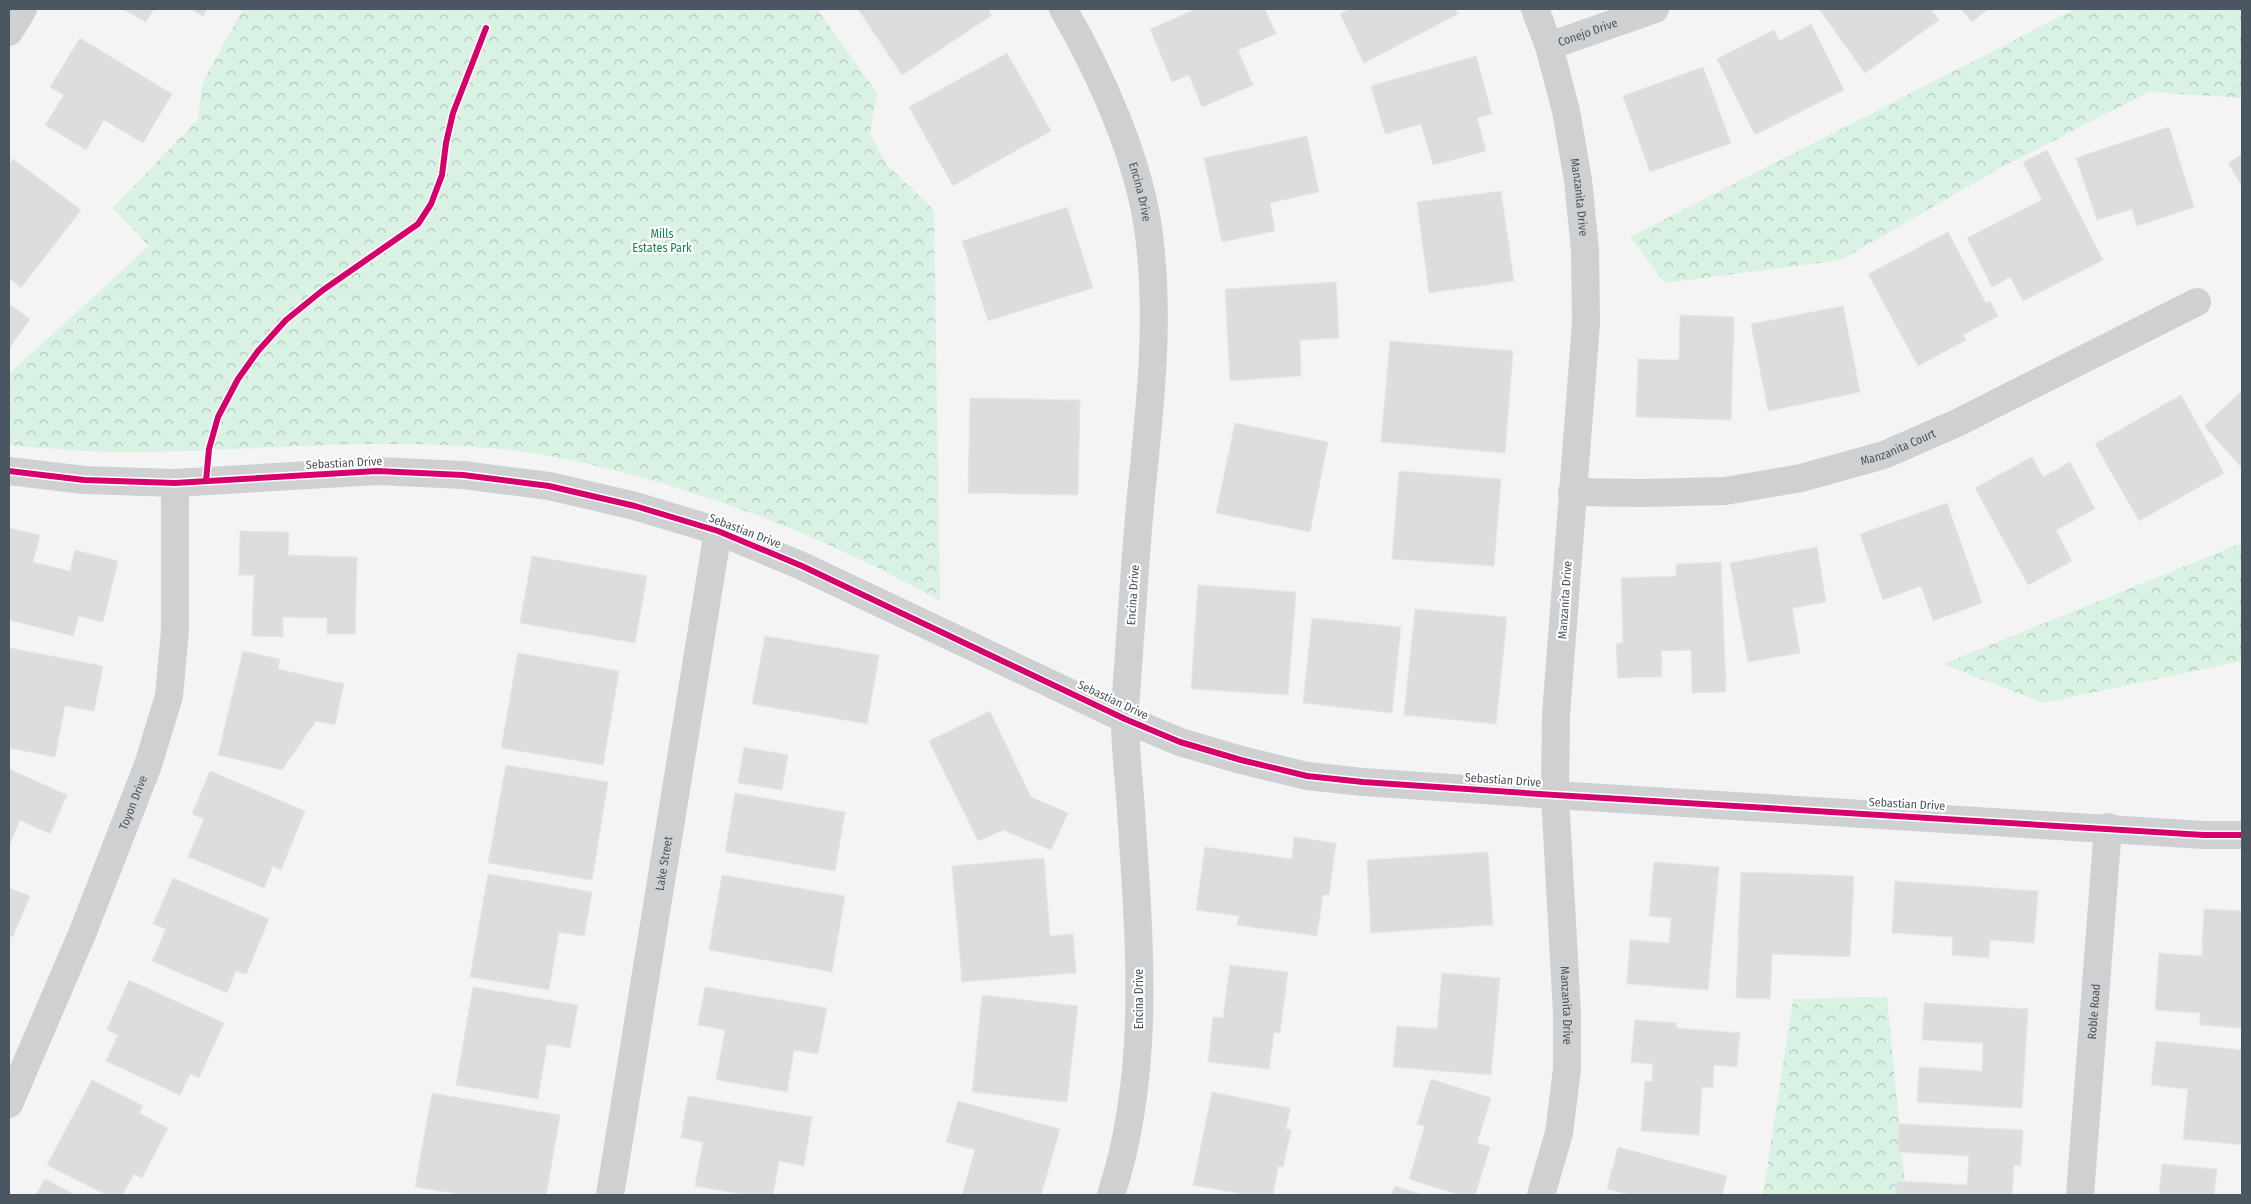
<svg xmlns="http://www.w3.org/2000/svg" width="2251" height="1204" font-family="'Fira Sans Condensed',sans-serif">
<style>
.forest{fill:url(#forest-crowns)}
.building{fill:#ddddde;stroke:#e5e6e7}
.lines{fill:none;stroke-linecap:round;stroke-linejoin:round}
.street{stroke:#ced0d2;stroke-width:28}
.cycleway-casing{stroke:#fff;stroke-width:9}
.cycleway{stroke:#d6006c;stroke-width:6}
.labels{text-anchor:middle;stroke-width:4.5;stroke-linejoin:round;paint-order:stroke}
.street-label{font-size:12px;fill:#4a5661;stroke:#fff}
.park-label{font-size:12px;fill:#17864f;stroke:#fff}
</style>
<defs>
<pattern id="forest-crowns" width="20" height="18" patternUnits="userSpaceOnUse" patternTransform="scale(1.25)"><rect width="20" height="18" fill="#d9f2e3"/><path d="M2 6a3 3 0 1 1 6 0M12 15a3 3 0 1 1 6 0" fill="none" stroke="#b2c7bb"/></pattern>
</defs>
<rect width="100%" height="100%" fill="#f4f4f4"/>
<g class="forest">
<path d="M243,9H817L877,93L870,134L887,165L934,210L940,601C852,551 758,512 661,483C608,468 555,454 501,449C382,437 263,450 144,452C99,453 53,449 9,445V374L149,246L113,208L198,119L203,81Z"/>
<path d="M2075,9H2242V98L2149,92L2000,168L1841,260L1665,283L1630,237Z"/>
<path d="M2242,543V661L2043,703L1943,664Z"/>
<path d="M1887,997L1906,1195H1763L1793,999Z"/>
</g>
<g class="building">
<path d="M123,9H154L146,22Z"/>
<path d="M190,9H207L203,16Z"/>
<path d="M858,9H988L992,15L902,75Z"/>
<path d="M1197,9H1265L1276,34L1238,50L1253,85L1202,107L1189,75L1172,82L1150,29Z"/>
<path d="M1350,9H1455L1458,14L1364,63L1340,14Z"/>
<path d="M1819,9H1931L1939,20L1865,73Z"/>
<path d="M1961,9H1988L1972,22Z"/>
<path d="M1811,24L1844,90L1755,135L1717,59L1774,30L1779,41Z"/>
<path d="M80,38L172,94L143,143L104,120L86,150L45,125L64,95L50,87Z"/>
<path d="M1007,53L1051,131L953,186L909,107Z"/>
<path d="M1476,56L1492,114L1477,118L1486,151L1433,165L1421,124L1385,134L1371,86Z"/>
<path d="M1703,67L1731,143L1650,172L1623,96Z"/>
<path d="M2169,127L2194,207L2137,226L2132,209L2097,220L2076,158Z"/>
<path d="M1307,136L1319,192L1270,203L1275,231L1222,242L1204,158Z"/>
<path d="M2047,150L2103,260L2023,301L2010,277L1992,287L1967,238L2042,200L2023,162Z"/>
<path d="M2242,154V186L2228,163Z"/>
<path d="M13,159L81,210L21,288L9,278V165Z"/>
<path d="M1501,191L1514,281L1429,293L1417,202Z"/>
<path d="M1067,207L1093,288L988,321L962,241Z"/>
<path d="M1948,232L1986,303L1990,301L1998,316L1963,335L1966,340L1918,366L1868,274Z"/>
<path d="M1336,282L1339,338L1300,340L1301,376L1230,381L1225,289Z"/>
<path d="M9,304L30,319L9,349Z"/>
<path d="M1843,306L1860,392L1768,411L1751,324Z"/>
<path d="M1680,315L1734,317L1731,420L1636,417L1638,359L1679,360Z"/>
<path d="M1390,341L1513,351L1505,453L1381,442Z"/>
<path d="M2242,391V468L2204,426Z"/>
<path d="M2181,395L2224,473L2139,521L2095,444Z"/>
<path d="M970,398L1080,400L1078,495L968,493Z"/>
<path d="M1235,423L1328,442L1310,532L1216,513Z"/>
<path d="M2032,457L2043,477L2070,462L2095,509L2056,530L2072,561L2028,585L1975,488Z"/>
<path d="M1399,471L1501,479L1494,566L1392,559Z"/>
<path d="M1947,503L1982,603L1933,621L1921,586L1883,600L1860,534Z"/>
<path d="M9,528L40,535L33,562L70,571L75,550L118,561L103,622L79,616L73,636L9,620Z"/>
<path d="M240,531L289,532L288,555L357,557L355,634H327V618L283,617V637L252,636L254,575H239Z"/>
<path d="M1817,547L1826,602L1792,608L1800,653L1748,662L1730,563Z"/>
<path d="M532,556L647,576L635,643L520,623Z"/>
<path d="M1721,562L1726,692L1692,693L1691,650L1661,651L1662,677L1618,678L1616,643H1623L1621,578L1676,576V564Z"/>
<path d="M1198,585L1296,592L1288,695L1191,689Z"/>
<path d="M1415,609L1507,617L1496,724L1404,715Z"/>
<path d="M1312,618L1401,627L1392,713L1303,703Z"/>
<path d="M765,636L879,655L867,724L752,704Z"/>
<path d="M10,648L103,666L94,711L65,706L55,757L9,748Z"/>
<path d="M243,651L280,659L278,669L344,684L335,725L316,721L282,770L218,755Z"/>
<path d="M518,653L619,671L603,765L501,748Z"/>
<path d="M990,711L1031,797L1068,813L1051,850L1003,830L978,841L929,741Z"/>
<path d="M744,747L788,755L782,790L738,783Z"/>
<path d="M506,765L608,782L592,880L488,863Z"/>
<path d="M9,769L67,795L50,834L20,820L9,846Z"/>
<path d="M210,771L305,811L281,870L273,866L264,888L188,857L204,819L192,814Z"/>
<path d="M735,793L845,812L835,871L725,852Z"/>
<path d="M1294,837L1336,843L1329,895H1323L1317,936L1237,925L1239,916L1196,910L1205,847L1292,859Z"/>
<path d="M1488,852L1493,925L1371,933L1367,860Z"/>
<path d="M1044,858L1050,936L1073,934L1076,973L962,982L952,866Z"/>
<path d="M1654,862L1719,867L1708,990L1627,984L1630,940L1669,943L1671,918L1649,916Z"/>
<path d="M1741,872L1854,876L1850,957L1772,954L1770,999L1736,998Z"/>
<path d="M488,874L592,892L584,936L559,932L549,990L470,977Z"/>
<path d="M722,875L845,896L832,972L709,950Z"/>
<path d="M173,878L269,919L246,975L236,971L227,993L152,961L166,929L153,924Z"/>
<path d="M1895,881L2038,891L2034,943L1990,940L1989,958L1952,955L1953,937L1892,933Z"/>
<path d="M9,888L30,896L13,937L9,935Z"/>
<path d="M2204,909L2242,911V1028L2200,1025V1013L2155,1010L2159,953L2202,956Z"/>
<path d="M1230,965L1288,972L1280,1033H1274L1269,1069L1208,1062L1213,1017L1223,1018Z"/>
<path d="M1442,973L1500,978L1491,1075L1393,1067L1397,1026L1437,1029Z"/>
<path d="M129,980L224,1023L199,1078L190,1074L180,1095L106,1061L118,1035L107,1030Z"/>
<path d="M473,987L578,1005L570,1048L547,1044L538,1099L456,1085Z"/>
<path d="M705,987L827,1008L818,1054L794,1050L787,1092L716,1080L725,1030L698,1025Z"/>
<path d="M982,995L1078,1006L1067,1102L972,1092Z"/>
<path d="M1924,1003L2028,1009L2022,1108L1917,1102L1919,1067L1982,1071L1983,1043L1922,1040Z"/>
<path d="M1635,1020L1677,1023L1676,1028L1740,1033L1737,1067L1714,1065L1713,1088L1702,1087L1699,1135L1641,1131L1645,1081L1652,1082L1653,1064L1631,1062Z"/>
<path d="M2156,1041L2242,1050V1145L2183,1139L2188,1089L2151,1085Z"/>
<path d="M1431,1079L1491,1098L1477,1143L1490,1147L1475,1195H1459L1409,1179L1425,1126L1417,1124Z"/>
<path d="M92,1080L143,1106L139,1113L168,1128L142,1178L134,1174L122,1195H107L47,1165Z"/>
<path d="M1212,1092L1290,1108L1286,1129L1291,1130L1283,1167L1278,1166L1273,1195H1247L1193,1185Z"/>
<path d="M432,1093L560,1115L546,1195H464L415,1187Z"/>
<path d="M688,1096L812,1117L804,1166L779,1161L773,1195H746L695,1186L703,1142L681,1138Z"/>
<path d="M958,1101L1060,1129L1041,1195H962L975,1150L946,1142Z"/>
<path d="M1899,1124L2023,1130L2021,1166L2014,1165L2012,1195H1896V1181L1967,1185L1969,1156L1898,1152Z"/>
<path d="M1618,1147L1727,1176L1722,1195H1630L1607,1189Z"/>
<path d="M2162,1164L2217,1169L2214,1195H2159Z"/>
<path d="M45,1179L76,1195H36Z"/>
<path d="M1395,1186L1423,1195H1391Z"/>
</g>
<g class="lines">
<g class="street">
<path id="s1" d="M1063,9C1100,72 1140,161 1149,235C1160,323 1150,407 1141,495C1136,547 1133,600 1129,652C1128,674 1125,697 1125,719C1125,749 1129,780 1131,810C1139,939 1152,1070 1111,1195"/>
<path id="s2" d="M1535,9L1549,46L1566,111L1578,180L1585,250L1586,323L1556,715L1555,795L1567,1013V1069L1559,1133L1541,1195"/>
<path d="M9,32L23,9"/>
<path id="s3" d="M1549,46L1655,9"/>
<path d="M9,471L84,480L175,483L377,471L463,475L549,486L635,506L718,531L802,566L1125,719L1180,742L1241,760L1307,776L1363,782L1555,795L2204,835H2242"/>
<path id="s4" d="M1572,492L1642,493L1725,491L1801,478L1884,455L1957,423L2197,302"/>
<path id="s5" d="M9,1104L82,934L148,765L169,696L175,630V483"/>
<path id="s6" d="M610,1195L718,531"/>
<path id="s7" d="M2080,1195L2108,827"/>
</g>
<defs>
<g id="cycleway">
<path d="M9,471L84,480L175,483L377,471L463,475L549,486L635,506L718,531L802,566L1125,719L1180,742L1241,760L1307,776L1363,782L1555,795L2204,835H2242"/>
<path d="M206,481L209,449L218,417L238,379L258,351L286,320L323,290L418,224L431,204L442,175L446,143L453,113L486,28"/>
</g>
</defs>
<use href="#cycleway" class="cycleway-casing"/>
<use href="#cycleway" class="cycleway"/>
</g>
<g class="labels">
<g class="street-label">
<text dy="4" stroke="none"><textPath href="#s3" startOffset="41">Conejo Drive</textPath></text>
<text dy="4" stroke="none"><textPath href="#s1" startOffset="199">Encina Drive</textPath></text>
<text dy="4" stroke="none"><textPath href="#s2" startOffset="194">Manzanita Drive</textPath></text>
<text dy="4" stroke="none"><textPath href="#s4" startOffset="332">Manzanita Court</textPath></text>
<text transform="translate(344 463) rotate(-3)" y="4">Sebastian Drive</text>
<text transform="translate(745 531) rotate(21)" y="4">Sebastian Drive</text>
<text transform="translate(1133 595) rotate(-86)" y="4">Encina Drive</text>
<text transform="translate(1565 600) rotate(-86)" y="4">Manzanita Drive</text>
<text transform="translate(1113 700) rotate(25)" y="4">Sebastian Drive</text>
<text transform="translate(1503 780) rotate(4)" y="4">Sebastian Drive</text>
<text dy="4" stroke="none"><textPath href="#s5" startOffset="326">Toyon Drive</textPath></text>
<text transform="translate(1907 804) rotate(3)" y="4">Sebastian Drive</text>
<text dy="4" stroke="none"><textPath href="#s6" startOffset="336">Lake Street</textPath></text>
<text transform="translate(1139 999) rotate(-90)" y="4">Encina Drive</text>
<text dy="4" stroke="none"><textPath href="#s2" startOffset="1004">Manzanita Drive</textPath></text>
<text dy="4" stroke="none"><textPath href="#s7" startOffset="184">Roble Road</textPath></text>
</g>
<g class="park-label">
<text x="662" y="238">Mills<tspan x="662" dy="14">Estates Park</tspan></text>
</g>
</g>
<rect width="2251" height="1204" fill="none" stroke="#4a5661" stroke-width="20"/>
</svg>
